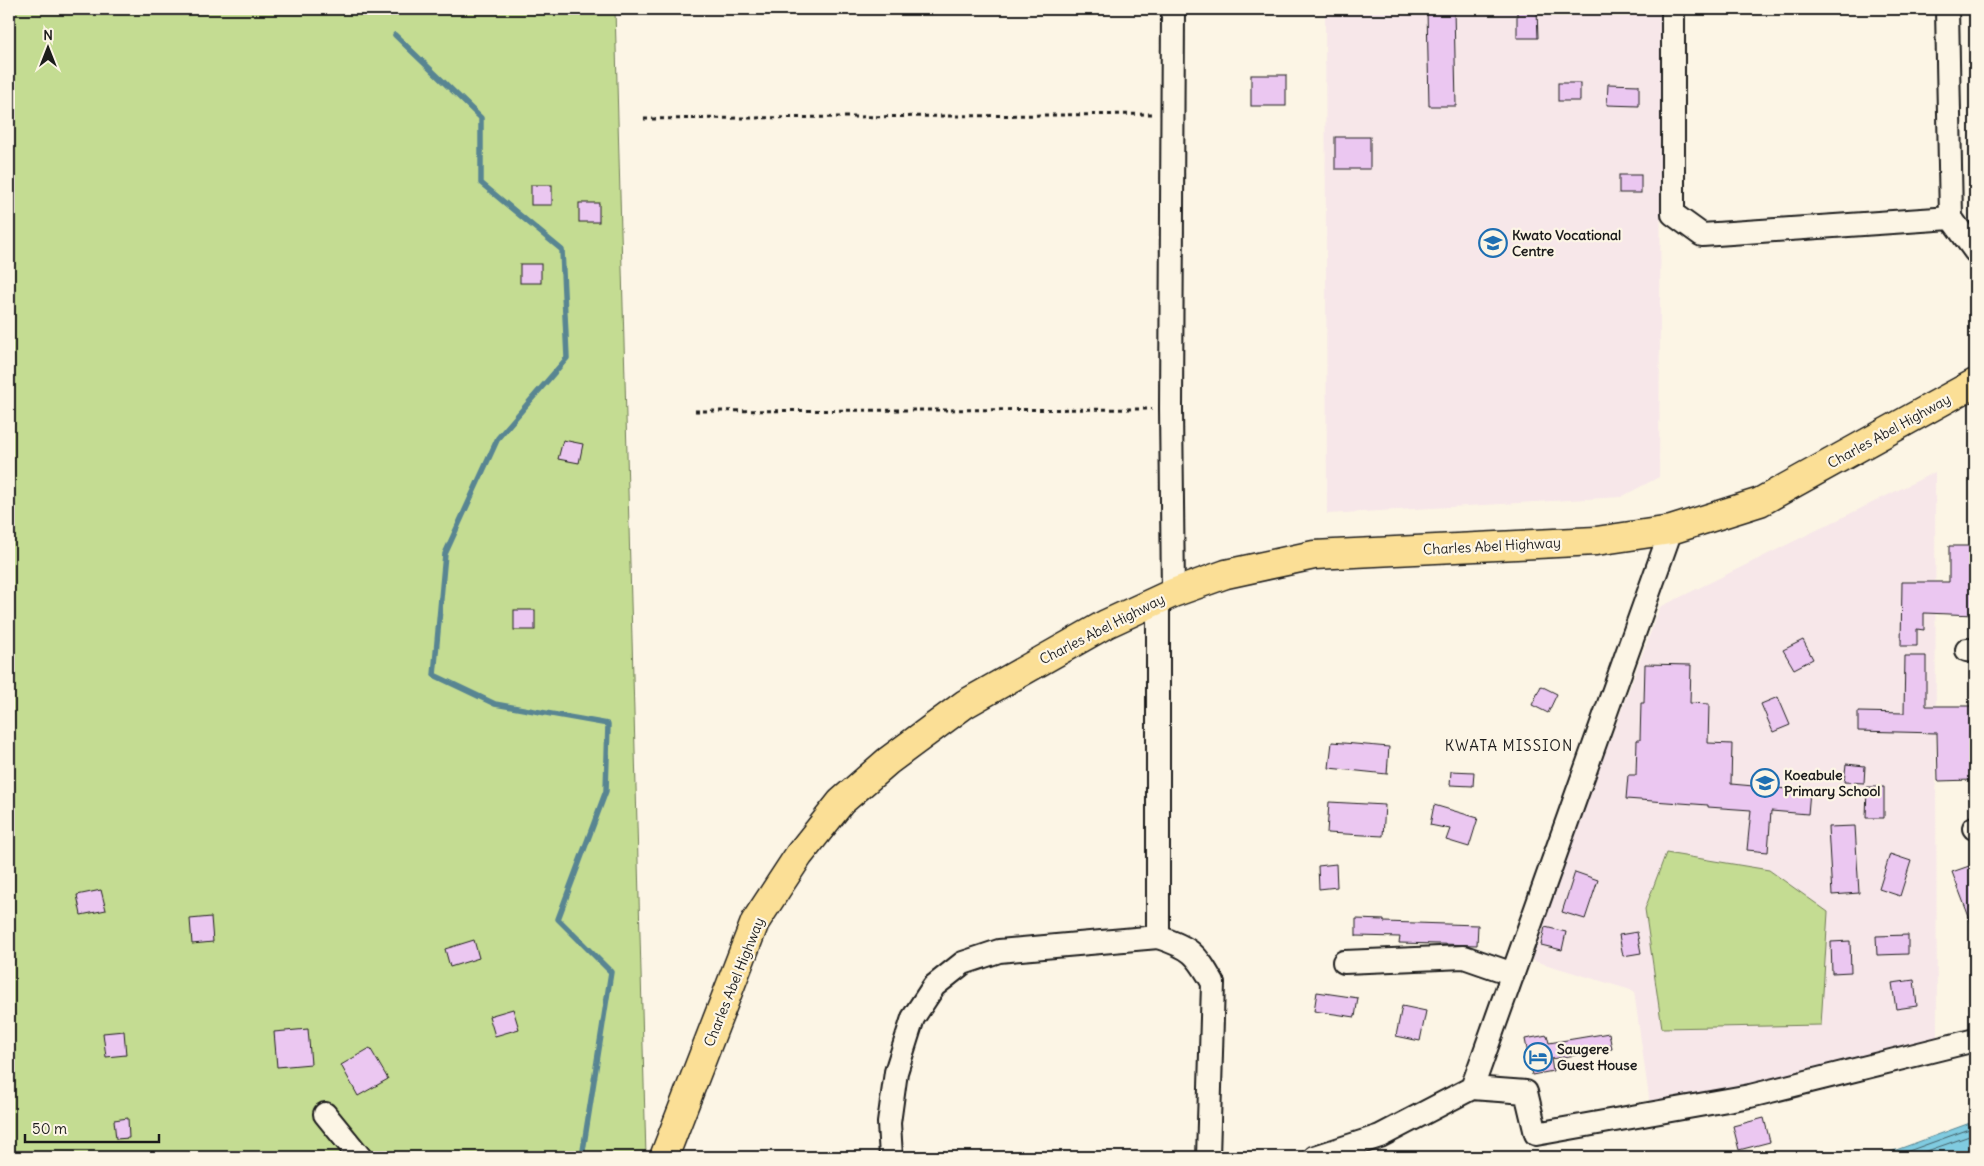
<svg xmlns="http://www.w3.org/2000/svg" width="1984" height="1166" font-family="Delius,sans-serif">
<style>
.built{fill:#f7e7e9}
.green{fill:#c4dc92;stroke:#707c57}
.water{fill:#80cbe0;stroke:#588592}
.lines{fill:none;stroke-linecap:round;stroke-linejoin:round}
.shore{stroke:#44626a;stroke-width:1}
.stream{stroke:#588592;stroke-width:5.5}
.building{fill:#ebc7f1;stroke:#1c1c1c}
.minor-casing{stroke:#1c1c1c;stroke-width:26}
.major-casing{stroke:#1c1c1c;stroke-width:31}
.path{stroke:#1c1c1c;stroke-width:3;stroke-dasharray:4 4;stroke-linecap:butt}
.minor{stroke:#fcf5e5;stroke-width:22}
.major{stroke:#fbdf96;stroke-width:28}
.labels{text-anchor:middle;stroke-width:4.5;stroke-linejoin:round;paint-order:stroke}
.poi-label{font-size:14px;font-weight:bold;fill:#1c1c1c;stroke:#fcf5e5;text-anchor:start}
.street-label{font-size:14px;fill:#1c1c1c;stroke:#fcf5e5}
.neighbourhood-label{font-size:15px;letter-spacing:1px;fill:#1c1c1c;stroke:#fcf5e5}
</style>
<rect width="100%" height="100%" fill="#fcf5e5"/>
<filter id="ink" filterUnits="userSpaceOnUse"><feTurbulence type="fractalNoise" baseFrequency=".02" numOctaves="2"/><feDisplacementMap in="SourceGraphic" scale="10" xChannelSelector="R" yChannelSelector="G"/><feConvolveMatrix kernelMatrix="1 2 1 2 8 2 1 2 1" color-interpolation-filters="sRGB"/></filter>
<g filter="url(#ink)">
<g class="built">
<path d="M1325,9H1662L1659,477L1621,497L1327,514Z"/>
<path d="M1935,472L1937,1042L1650,1105L1634,991L1528,959L1660,607Z"/>
</g>
<g class="green">
<path d="M9,9H615L646,1157H9Z"/>
<path d="M1666,853L1769,870L1828,912L1821,1025L1662,1028L1645,909Z"/>
</g>
<path class="water" d="M1975,1122V1157H1877L1970,1123Z"/>
<g class="lines">
<g class="shore">
<path d="M1892,1157L1975,1127"/>
<path d="M1910,1157L1975,1134"/>
</g>
<path class="stream" d="M395,35L481,118V183L562,250L567,358L498,438L445,554L434,675L495,704L608,724L606,791L558,919L611,972L582,1157"/>
</g>
<g class="building">
<path d="M1427,9H1454L1456,106H1429Z"/>
<path d="M1517,9H1537L1538,38H1517Z"/>
<rect x="1251" y="75" width="35" height="31"/>
<rect x="1558" y="83" width="22" height="18"/>
<path d="M1608,84L1639,85V106L1607,105Z"/>
<rect x="1335" y="137" width="35" height="32"/>
<rect x="1619" y="175" width="22" height="18"/>
<rect x="531" y="185" width="21" height="20"/>
<rect x="579" y="203" width="20" height="19"/>
<rect x="520" y="264" width="21" height="19"/>
<path d="M563,440L583,444L579,463L558,459Z"/>
<path d="M1949,546H1975V615L1924,613V630L1917,629V646H1901L1902,582H1949Z"/>
<rect x="514" y="610" width="21" height="20"/>
<path d="M1803,640L1813,659L1794,669L1783,650Z"/>
<path d="M1905,656H1926V706H1975V732H1970L1972,780L1938,781L1937,733L1858,731V712L1904,713Z"/>
<path d="M1645,664L1691,665L1690,703L1709,704L1708,743L1732,744L1731,784L1810,791L1808,814L1771,811L1768,852L1747,850L1751,810L1708,807V805L1626,799L1628,775H1636L1637,740H1640L1641,703H1644Z"/>
<path d="M1541,686L1557,694L1548,713L1532,705Z"/>
<path d="M1778,697L1790,725L1773,732L1761,704Z"/>
<path d="M1332,742L1389,747L1387,774L1329,768Z"/>
<path d="M1846,764L1865,766L1864,783L1844,782Z"/>
<path d="M1451,771L1474,772L1473,786L1450,785Z"/>
<path d="M1867,787H1884V818H1866Z"/>
<path d="M1329,802L1385,805L1383,836L1327,833Z"/>
<path d="M1434,805L1478,818L1469,847L1446,840L1450,829L1430,825Z"/>
<path d="M1855,826L1859,893L1832,895L1828,827Z"/>
<path d="M1890,854L1911,861L1900,896L1879,889Z"/>
<path d="M1336,864L1337,887L1319,889L1318,866Z"/>
<path d="M1975,864V930H1974L1952,872Z"/>
<path d="M1575,872L1598,880L1585,919L1562,912Z"/>
<path d="M101,890L106,910L81,915L77,895Z"/>
<path d="M211,917L213,942L192,944L190,919Z"/>
<path d="M1356,919L1384,920V922L1478,925L1477,945L1399,943L1400,937L1356,936Z"/>
<path d="M1545,927L1566,932L1562,950L1541,945Z"/>
<path d="M1637,932L1641,953L1623,956L1619,935Z"/>
<path d="M1908,935V954L1877,955L1876,936Z"/>
<path d="M474,940L479,958L450,967L445,949Z"/>
<path d="M1850,941L1851,972L1832,973L1831,942Z"/>
<path d="M1914,980L1917,1006L1896,1009L1892,983Z"/>
<path d="M1317,992L1358,998L1355,1017L1314,1011Z"/>
<path d="M1402,1006L1426,1011L1420,1041L1396,1036Z"/>
<path d="M513,1009L519,1029L495,1036L489,1016Z"/>
<path d="M308,1029L311,1064L277,1067L274,1032Z"/>
<path d="M124,1031L126,1055L106,1057L103,1033Z"/>
<path d="M1609,1033L1612,1049L1551,1059L1553,1071L1532,1075L1525,1039L1547,1035L1549,1043Z"/>
<path d="M370,1048L388,1079L358,1096L341,1065Z"/>
<path d="M128,1118L129,1138L116,1139L114,1120Z"/>
<path d="M1764,1118L1770,1142L1739,1150L1733,1126Z"/>
</g>
<g class="lines">
<defs>
<g id="minor">
<path d="M1673,9V214L1702,235L1951,218"/>
<path d="M1947,9L1951,218L1975,251"/>
<path d="M1173,593L1171,409L1173,9"/>
<path d="M1967,650L1975,651"/>
<path d="M1974,828H1975"/>
<path d="M1158,937C1191,948 1196,953 1213,983L1208,1157"/>
<path d="M1344,962L1464,957L1513,974"/>
<path d="M1472,1088L1671,530"/>
<path d="M325,1114L360,1157"/>
<path d="M891,1157L889,1123L896,1072L913,1018L934,986L963,963L999,951L1158,937V600"/>
<path d="M1315,1157L1380,1136L1472,1088L1526,1092L1536,1134L1750,1096L1975,1040"/>
</g>
<path id="major" d="M664,1157L755,922L799,855L841,802L888,761L965,704L1106,624L1173,593L1226,574L1314,555L1596,541L1671,530L1760,502L1975,383"/>
</defs>
<use href="#minor" class="minor-casing"/>
<use href="#major" class="major-casing"/>
<g class="path">
<path d="M644,119L1154,114"/>
<path d="M695,411L1152,409"/>
</g>
<use href="#minor" class="minor"/>
<use href="#major" class="major"/>
</g>
</g>
<defs>
<symbol id="school-ring" viewBox="-11 -11 22 22"><circle r="9.5" fill="#fcf5e5" stroke="#1f6fb2" stroke-width="1.5"/><path d="M0-5L7-2L0 1L-7-2ZM-4 1L0 2.5L4 1V4Q0 6-4 4Z" fill="#1f6fb2"/></symbol>
<symbol id="hotel-ring" viewBox="-11 -11 22 22"><circle r="9.5" fill="#fcf5e5" stroke="#1f6fb2" stroke-width="1.5"/><path d="M-6-4.5h1.5V1H6V5H4.5V3h-9V5H-6ZM-4 0a1.8 1.8 0 1 1 3.6 0ZM.5 0V-2.5h3Q6-2.5 6 0Z" fill="#1f6fb2"/></symbol>
</defs>
<g fill-rule="evenodd">
<use href="#school-ring" x="1477" y="227" width="32" height="32"/>
<use href="#school-ring" x="1749" y="767" width="32" height="32"/>
<use href="#hotel-ring" x="1522" y="1041" width="32" height="32"/>
</g>
<g class="labels">
<g class="poi-label">
<text x="1512" y="240">Kwato Vocational<tspan x="1512" dy="16">Centre</tspan></text>
<text x="1784" y="780">Koeabule<tspan x="1784" dy="16">Primary School</tspan></text>
<text x="1557" y="1054">Saugere<tspan x="1557" dy="16">Guest House</tspan></text>
</g>
<g class="street-label">
<text transform="translate(1889 431) rotate(-29)" y="5">Charles Abel Highway</text>
<text transform="translate(1492 546) rotate(-3)" y="5">Charles Abel Highway</text>
<text transform="translate(1102 629) rotate(-27)" y="5">Charles Abel Highway</text>
<text transform="translate(734 982) rotate(-68)" y="5">Charles Abel Highway</text>
</g>
<g class="neighbourhood-label">
<text x="1509" y="751">KWATA MISSION</text>
</g>
</g>
<rect width="1984" height="1166" fill="none" stroke="#fcf5e5" stroke-width="30"/>
<rect x="15" y="15" width="1954" height="1136" fill="none" stroke="#1c1c1c" stroke-width="2" filter="url(#ink)"/>
<g transform="translate(48 48)" stroke="#fcf5e5" stroke-width="4" paint-order="stroke">
<path d="M0-4L9 19L0 12L-9 19Z" fill="#1c1c1c"/>
<text y="-8" font-size="14" font-weight="bold" text-anchor="middle" fill="#1c1c1c">N</text>
</g>
<path d="M25 1134v8h134v-8" fill="none" stroke="#1c1c1c" stroke-width="2.5"/>
<text x="32" y="1134" font-size="15" fill="#1c1c1c" stroke="#fcf5e5" stroke-width="4" paint-order="stroke">50 m</text>
</svg>
